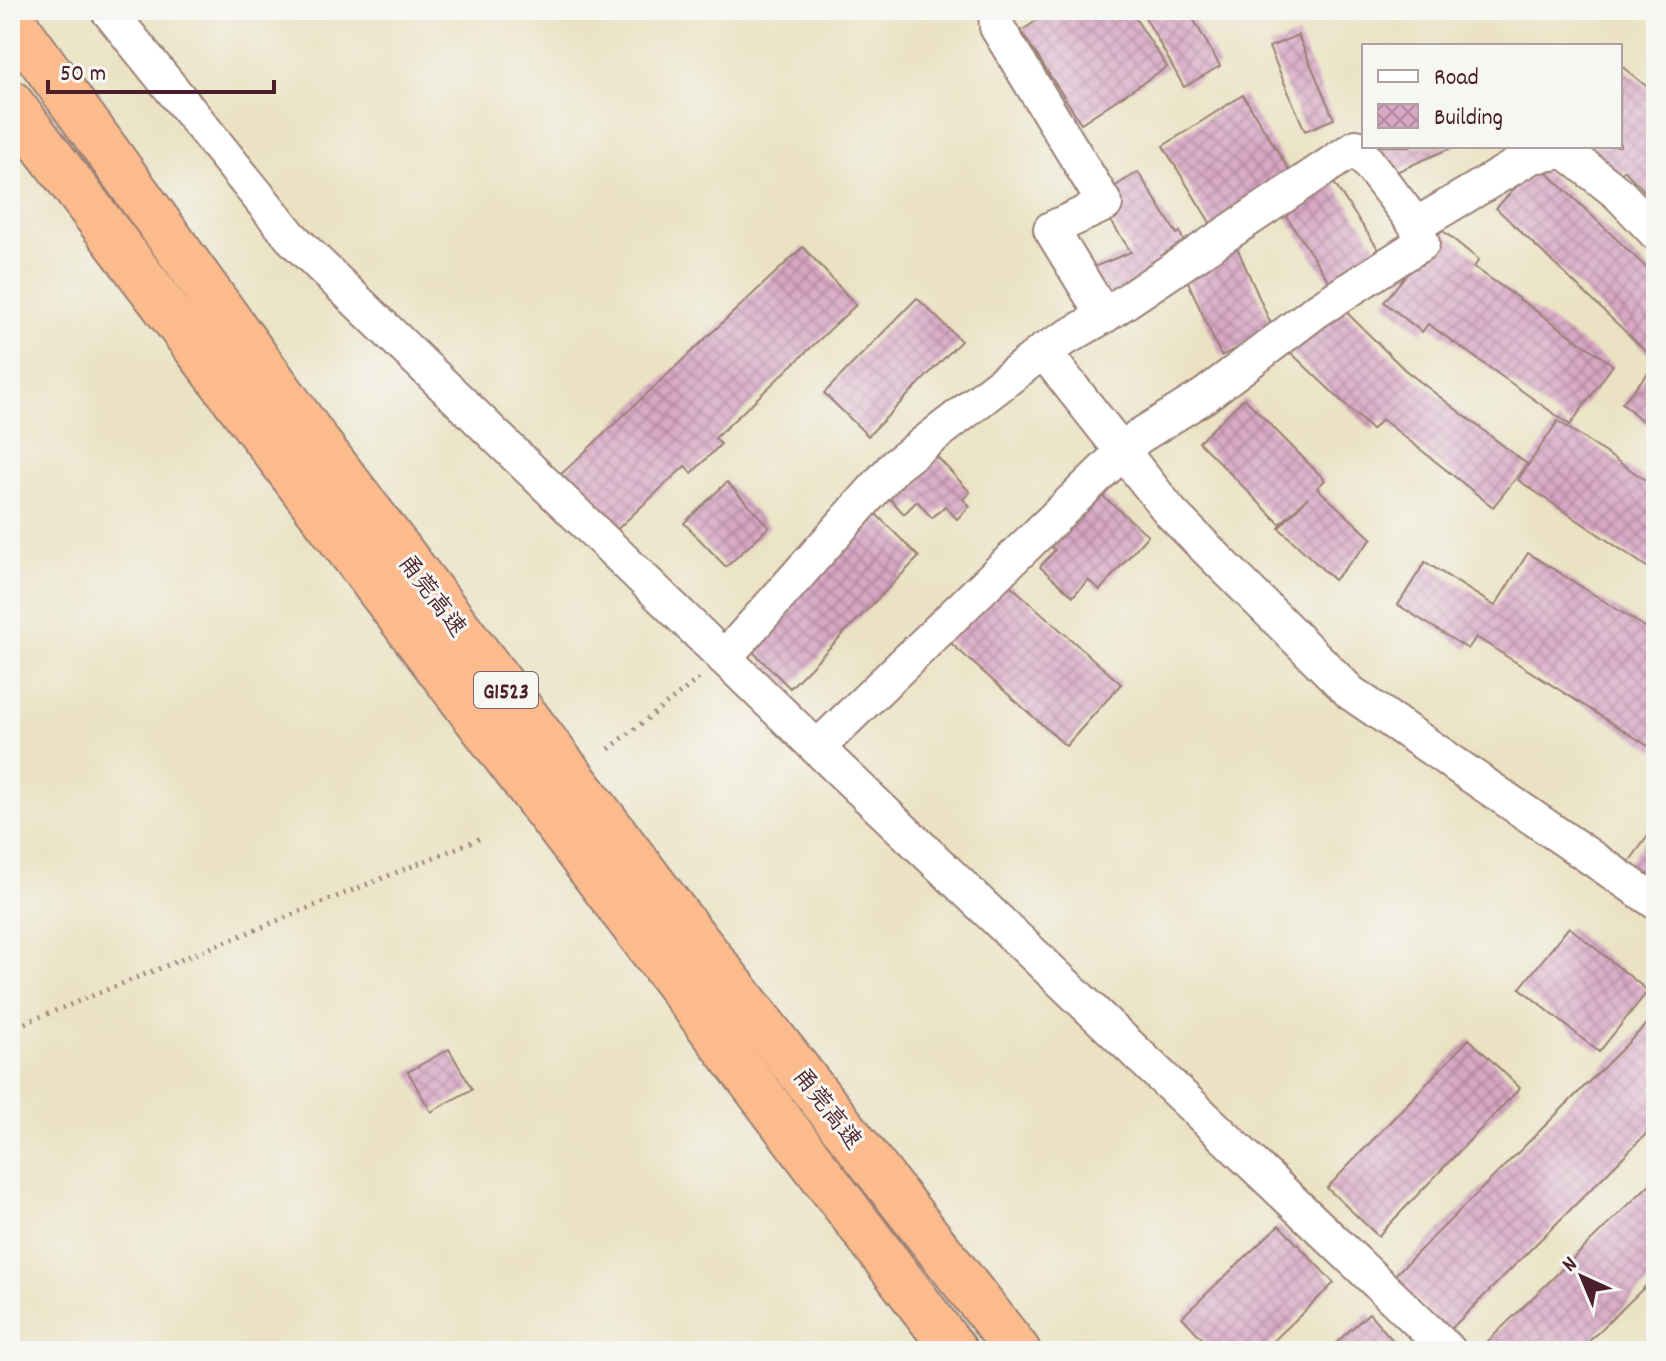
<svg xmlns="http://www.w3.org/2000/svg" width="1666" height="1361" font-family="Dekko,'LXGW WenKai TC',sans-serif">
<style>
.building{fill:url(#building-cross-hatch)}
.lines{fill:none;stroke-linecap:round;stroke-linejoin:round}
.minor-casing{stroke:#9a8076;stroke-width:38}
.motorway-casing{stroke:#9a8076;stroke-width:48}
.path{stroke:#9a8076;stroke-width:5;stroke-dasharray:2 6;stroke-linecap:butt}
.minor{stroke:#fff;stroke-width:34}
.motorway{stroke:#fbbb8d;stroke-width:44}
.labels{text-anchor:middle;stroke-width:6;stroke-linejoin:round;paint-order:stroke}
.shield{fill:#f6f6f2;stroke:#7e6067;stroke-width:2}
.shield-label{font-size:22px;font-weight:bold;fill:#4a1f2b}
.street-label{font-size:24px;fill:#4a1f2b;stroke:#f6f6f2}
</style>
<defs>
<pattern id="building-cross-hatch" width="8" height="8" patternUnits="userSpaceOnUse" patternTransform="scale(2)"><rect width="8" height="8" fill="#d8a7c5"/><path d="M0 0l8 8M0 8l8-8" fill="none" stroke="#b187a0"/></pattern>
</defs>
<rect width="100%" height="100%" fill="#f6f6f2"/>
<filter id="ink" filterUnits="userSpaceOnUse"><feTurbulence type="fractalNoise" baseFrequency=".0125" numOctaves="2"/><feDisplacementMap in="SourceGraphic" scale="16" xChannelSelector="R" yChannelSelector="G"/><feConvolveMatrix kernelMatrix="1 2 1 2 8 2 1 2 1" color-interpolation-filters="sRGB"/></filter>
<filter id="wash" filterUnits="userSpaceOnUse"><feTurbulence type="fractalNoise" baseFrequency=".006" numOctaves="4" result="noise"/><feDisplacementMap in="SourceGraphic" scale="32" xChannelSelector="R" yChannelSelector="G"/><feGaussianBlur stdDeviation="1.8" result="paint"/><feColorMatrix in="noise" values="0 0 0 0 0 0 0 0 0 0 0 0 0 0 0 0 0 1.4 0 .05"/><feComposite in="paint" operator="in"/></filter>
<g filter="url(#wash)">
<rect width="100%" height="100%" fill="#eae2c2"/>
<g id="blocks">
<g class="building">
<path d="M1053,10H1130L1167,67L1081,123L1021,31Z"/>
<path d="M1141,10H1188L1220,66L1184,87Z"/>
<path d="M1298,35L1334,119L1305,131L1269,47Z"/>
<path d="M1620,65L1656,94V203L1624,170L1609,188L1558,146H1620Z"/>
<path d="M1243,95L1294,178L1319,161L1383,256L1334,289L1271,193L1214,229L1163,146Z"/>
<path d="M1369,146H1455L1383,178Z"/>
<path d="M1538,164L1656,277V361L1496,208Z"/>
<path d="M1138,172L1177,234L1180,232L1186,248L1234,241L1274,331L1221,356L1185,275L1101,308L1086,270L1131,252L1096,198Z"/>
<path d="M1442,230L1479,260L1474,267L1613,365L1570,425L1428,324L1422,332L1384,302Z"/>
<path d="M803,247L856,305L715,438L721,444L692,473L685,466L611,535L557,478Z"/>
<path d="M917,298L961,341L868,436L824,393Z"/>
<path d="M1336,302L1405,370L1527,464L1493,507L1382,419L1372,430L1289,351Z"/>
<path d="M1656,364V433L1622,403Z"/>
<path d="M1244,398L1325,480L1317,488L1372,539L1334,580L1279,528L1308,497L1280,524L1199,442Z"/>
<path d="M1558,421L1656,487V573L1518,480Z"/>
<path d="M928,447L970,492L963,499L970,506L957,519L945,506L932,518L917,501L904,514L882,490Z"/>
<path d="M727,482L769,527L726,567L684,523Z"/>
<path d="M1092,487L1148,535L1100,590L1088,580L1073,596L1040,567L1055,550L1044,542Z"/>
<path d="M870,508L919,557L790,688L740,639Z"/>
<path d="M1528,553L1656,634V751L1476,637L1468,649L1398,605L1425,562L1495,606Z"/>
<path d="M1000,576L1121,684L1066,746L944,637Z"/>
<path d="M1656,825V888L1626,866Z"/>
<path d="M1569,927L1648,991L1599,1052L1520,988Z"/>
<path d="M1656,1015V1124L1448,1332L1393,1277Z"/>
<path d="M1469,1039L1520,1088L1378,1236L1327,1188Z"/>
<path d="M449,1049L472,1089L431,1112L408,1072Z"/>
<path d="M1656,1178V1276L1579,1351H1491L1485,1344Z"/>
<path d="M1279,1225L1334,1283L1263,1351H1214L1182,1317Z"/>
<path d="M1369,1313L1402,1351H1327Z"/>
</g>
</g>
</g>
<g filter="url(#ink)">
<use href="#blocks" fill-opacity="0" stroke="#9a8076" stroke-width="2"/>
<g class="lines">
<defs>
<g id="minor">
<path d="M108,10L291,237L817,748L1449,1351"/>
<path d="M1104,316L1356,147L1416,225"/>
<path d="M1043,351L1172,514L1351,693L1656,902"/>
<path d="M724,658L895,466L1043,351L1104,316L1051,229L1105,204L997,27L996,10"/>
<path d="M817,748L1138,437L1204,396L1316,311L1422,243L1416,225L1532,156L1565,151L1619,194L1656,233"/>
</g>
<g id="motorway">
<path d="M10,17L318,443L684,924L1018,1351"/>
<path d="M10,102L955,1351"/>
</g>
</defs>
<use href="#minor" class="minor-casing"/>
<use href="#motorway" class="motorway-casing"/>
<g class="path">
<path d="M609,749L702,676"/>
<path d="M10,1029L484,837"/>
</g>
<use href="#minor" class="minor"/>
<use href="#motorway" class="motorway"/>
</g>
</g>
<g class="labels">
<rect class="shield" x="474" y="672" width="64" height="36" rx="6"/>
<g class="shield-label">
<text x="506" y="698">G1523</text>
</g>
<g class="street-label">
<text transform="translate(433 595) rotate(53)" y="8">甬莞高速</text>
<text transform="translate(828 1108) rotate(52)" y="8">甬莞高速</text>
</g>
</g>
<rect width="1666" height="1361" fill="none" stroke="#f6f6f2" stroke-width="40"/>
<rect x="1362" y="44" width="260" height="104" fill="#f6f6f2" stroke="#b1a0a2" stroke-width="2"/>
<rect x="1378" y="70" width="40" height="12" fill="#ffffff" stroke="#b1a0a2" stroke-width="2"/>
<text x="1434" y="84" font-size="24" fill="#4a1f2b">Road</text>
<rect x="1378" y="104" width="40" height="24" fill="url(#building-cross-hatch)" stroke="#b1a0a2" stroke-width="2"/>
<text x="1434" y="124" font-size="24" fill="#4a1f2b">Building</text>
<g transform="translate(1582 1277) rotate(316)" stroke="#f6f6f2" stroke-width="6" paint-order="stroke">
<path d="M0-6L14 30L0 20L-14 30Z" fill="#4a1f2b"/>
<text y="-12" font-size="22" font-weight="bold" text-anchor="middle" fill="#4a1f2b">N</text>
</g>
<path d="M48 80v12h226v-12" fill="none" stroke="#4a1f2b" stroke-width="4"/>
<text x="60" y="80" font-size="24" fill="#4a1f2b" stroke="#f6f6f2" stroke-width="6" paint-order="stroke">50 m</text>
</svg>
